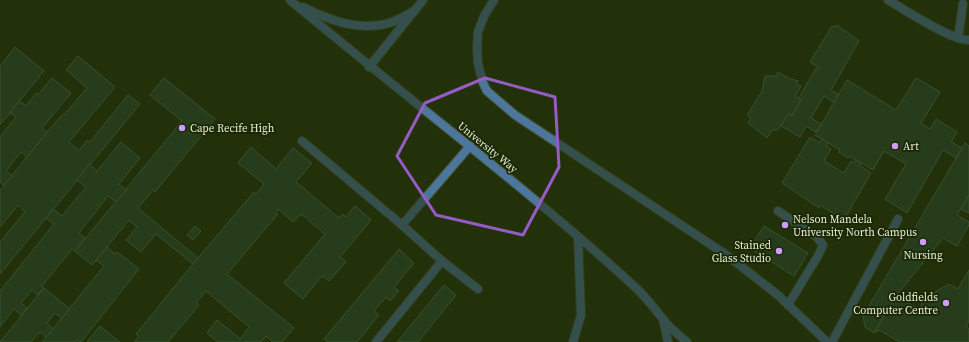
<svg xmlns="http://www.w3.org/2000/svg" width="969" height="342" font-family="'Source Serif 4',serif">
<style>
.building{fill:#2b4b2f;stroke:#537556}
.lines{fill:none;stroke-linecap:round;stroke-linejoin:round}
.service-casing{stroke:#424f2c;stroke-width:10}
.tertiary-casing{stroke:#424f2c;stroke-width:10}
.service{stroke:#4c769c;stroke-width:8}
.tertiary{stroke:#4c769c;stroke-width:8}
.marked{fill:none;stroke:#965cc6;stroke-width:3;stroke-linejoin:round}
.poi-dot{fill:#cf9dff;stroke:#1a2702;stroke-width:1.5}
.labels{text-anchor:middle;stroke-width:3.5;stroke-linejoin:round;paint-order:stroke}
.poi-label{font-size:11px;fill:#e5eed9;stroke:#1a2702;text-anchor:start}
.street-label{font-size:11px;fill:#e5eed9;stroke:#1a2702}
</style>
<rect width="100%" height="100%" fill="#23310b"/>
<g class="building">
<path d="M837,25L859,41L831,90L839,95L834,102L824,96L811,118L821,124L816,132L806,126L800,137L781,126L788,114L792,116L801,100L798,99L816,68L819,70L820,68L810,62L832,26L835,27Z"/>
<path d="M15,47L44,71L0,125V66Z"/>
<path d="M78,56L115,87L69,142L79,151L87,140L90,142L128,95L140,104L0,274V242L25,212L18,205L0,227V190L47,132L63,114L64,115L87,88L66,70Z"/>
<path d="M778,72L788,78L798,81L797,85L801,86L795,96L801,100L792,116L788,114L778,130H772L767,138L748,123L751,118L747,115L762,91L765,76H776Z"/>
<path d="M52,78L71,93L42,128L47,132L27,157L21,152L6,171L12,176L4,185L0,182V137L16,117L10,113L19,101L26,106L36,93L38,95Z"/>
<path d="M164,78L215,119L155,192L153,190L138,208L198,258L193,264L156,234L141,252L126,240L137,227L129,220L92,265L75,251L182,121L150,95Z"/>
<path d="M916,78L940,92L921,123L930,129L936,119L957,132L951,142L962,148L956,158L943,150L907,213L885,199L906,164L884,151L873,170L849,156L848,158L839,153L840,150L815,135L847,80L896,110Z"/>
<path d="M810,137L820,143L822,139L828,143L826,146L831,149L824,161L844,173L851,161L854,163L856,160L861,163L860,166L871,173L844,220L820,205L819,208L782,183Z"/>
<path d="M121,142L140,158L119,184L126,190L116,202L108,196L79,233L85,238L75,251L72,249L42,286L44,288L37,295L32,290L21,303L27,308L21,315L14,309L0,327V291L54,224L46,218L53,209L62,216L86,187L77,180L89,164L97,171Z"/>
<path d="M965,143L969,146V195L957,215L969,222V225L957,246L943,238L896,296L874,333L865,327L863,316Z"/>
<path d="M251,147L276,169L293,148L312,163L296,182L339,218L343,214L346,217L355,206L371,220L340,257L346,262L329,281L322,276L303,299L284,283L325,234L301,214L293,222L278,209L276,213L278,214L227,274L294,328L282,342H273L266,336L261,342H218L207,333L217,320L240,339L249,327L206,291L196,303L199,305L168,342H134L139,336L136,334L193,264L254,192L256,194L264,184L238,163Z"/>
<path d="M969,195V213L961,209Z"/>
<path d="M195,226L201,231L193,240L187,235Z"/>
<path d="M764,226L808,253L794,276L750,248Z"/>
<path d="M107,247L115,254L117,252L139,269L81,342L76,340L75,342H42L104,266L96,260Z"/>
<path d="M399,249L414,263L394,287L399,291L390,301L386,297L374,311L379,315L357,342H328L324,339Z"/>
<path d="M969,270V321L966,327L969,329V342H900L879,330L874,333L896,296L919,309L925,298L949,284L958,289Z"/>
<path d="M444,285L456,295L418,342H397Z"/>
<path d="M44,288L70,309L62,318L55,313L47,323L53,329L46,337L40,332L31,342H0Z"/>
<path d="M100,326L120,342H87Z"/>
</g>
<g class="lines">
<defs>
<g id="service">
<path d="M494,0L484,16L478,32L477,48L478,64L483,83L487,91L515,115L728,256L779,296L827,342"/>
<path d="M888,0C905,10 952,41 969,40"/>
<path d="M958,38L963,4"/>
<path d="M369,67L423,0"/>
<path d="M302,141L402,225L442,261L478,289"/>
<path d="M778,211L817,237L823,245L818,256L788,305"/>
<path d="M402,225L470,146"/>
<path d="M376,342L442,261"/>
<path d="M573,342L581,315L578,237"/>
<path d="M832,342L898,219"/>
</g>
<g id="tertiary">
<path d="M290,0C405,97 525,186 635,287C646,297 654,308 663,319C669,328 679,335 687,342"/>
<path d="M303,7C329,20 359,32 389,23C397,21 406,15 414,11"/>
<path d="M663,319L668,342"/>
</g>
</defs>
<use href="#service" class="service-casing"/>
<use href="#tertiary" class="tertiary-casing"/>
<use href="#service" class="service"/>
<use href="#tertiary" class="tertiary"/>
</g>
<path d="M0 0H969V342H0ZM485,78L555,97L559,167L523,235L436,215L397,156L425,103Z" fill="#23310b" fill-opacity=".55" fill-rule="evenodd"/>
<path class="marked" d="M485,78L555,97L559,167L523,235L436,215L397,156L425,103Z"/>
<g class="poi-dot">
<circle cx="182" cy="128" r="4"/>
<circle cx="895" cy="146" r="4"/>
<circle cx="785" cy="225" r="4"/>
<circle cx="923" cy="242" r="4"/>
<circle cx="779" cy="251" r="4"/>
<circle cx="946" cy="303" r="4"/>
</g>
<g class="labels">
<g class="poi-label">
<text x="190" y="132">Cape Recife High</text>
<text x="903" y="150">Art</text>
<text x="793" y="223">Nelson Mandela<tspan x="793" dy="13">University North Campus</tspan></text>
<text x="771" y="249" text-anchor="end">Stained<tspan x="771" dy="13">Glass Studio</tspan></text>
<text x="923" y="259" text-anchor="middle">Nursing</text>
<text x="938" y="301" text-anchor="end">Goldfields<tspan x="938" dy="13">Computer Centre</tspan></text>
</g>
<g class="street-label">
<text transform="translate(488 147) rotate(39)" y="4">University Way</text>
</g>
</g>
</svg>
